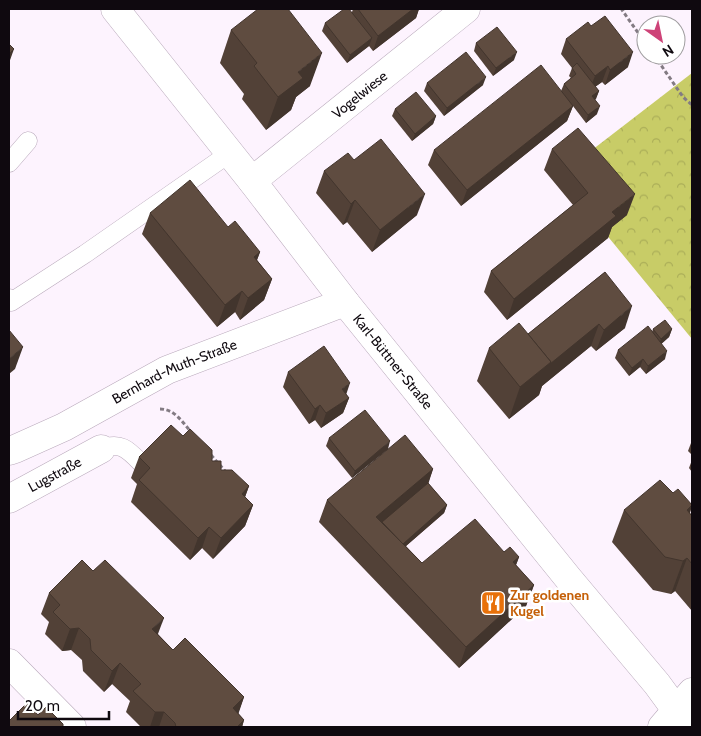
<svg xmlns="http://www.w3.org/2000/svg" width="701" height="736" font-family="Cabin,sans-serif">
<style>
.park{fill:url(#park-crowns)}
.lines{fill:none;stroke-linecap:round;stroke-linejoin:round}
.service-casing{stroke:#b9a9bb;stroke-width:19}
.minor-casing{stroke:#b9a9bb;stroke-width:29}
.tertiary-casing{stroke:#b9a9bb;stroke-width:29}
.secondary-casing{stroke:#b9a9bb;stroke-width:29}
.path{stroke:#837b83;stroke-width:3;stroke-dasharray:4 2.5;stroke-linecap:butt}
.service{stroke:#fff;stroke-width:18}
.minor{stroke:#fff;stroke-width:28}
.tertiary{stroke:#fff;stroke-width:28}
.secondary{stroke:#fff;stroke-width:28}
.wall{fill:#524137}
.shaded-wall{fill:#42352d}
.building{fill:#5f4c40;stroke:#42352d}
.labels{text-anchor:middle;stroke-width:5;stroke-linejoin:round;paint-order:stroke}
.street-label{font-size:14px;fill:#0f090f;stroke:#fff}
.food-label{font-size:14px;font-weight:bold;fill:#c56008;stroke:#fff;text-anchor:start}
</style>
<defs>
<pattern id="park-crowns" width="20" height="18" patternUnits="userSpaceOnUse" patternTransform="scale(1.25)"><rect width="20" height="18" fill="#c8cc67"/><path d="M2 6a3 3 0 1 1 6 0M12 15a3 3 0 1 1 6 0" fill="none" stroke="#abae58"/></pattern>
</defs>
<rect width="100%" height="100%" fill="#fdf3fe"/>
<path class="park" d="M692,73V339L605,233L579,160Z"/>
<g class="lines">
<defs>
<g id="service">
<path d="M9,163L28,141"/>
<path d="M9,298L11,302L85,254L230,153"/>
<path d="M101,449C122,440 130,452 144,466"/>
</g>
<g id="minor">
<path id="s1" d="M115,9L252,181L345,302L568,578L657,684L676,710"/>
<path id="s2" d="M252,181L466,9"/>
<path id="s3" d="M9,451L15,449L64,427L167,370L345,302"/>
<path id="s4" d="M9,499L101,449"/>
<path d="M9,663L72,727"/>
</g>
<path id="tertiary" d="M676,710L691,727"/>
<path id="secondary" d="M662,727L692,692"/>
</defs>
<use href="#service" class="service-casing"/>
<use href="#minor" class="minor-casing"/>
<use href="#tertiary" class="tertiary-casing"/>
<use href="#secondary" class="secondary-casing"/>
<g class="path">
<path d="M624,9L622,10L646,44"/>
<path d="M654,55L683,97L692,105"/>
<path d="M160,409C175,409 183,423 192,433"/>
<path d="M211,455L226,472"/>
</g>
<use href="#service" class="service"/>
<use href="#minor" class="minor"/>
<use href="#tertiary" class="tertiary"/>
<use href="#secondary" class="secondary"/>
</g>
<g class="wall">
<path d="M353,9H419L416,18L373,51L369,46L347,63L322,31L325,23L352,12Z"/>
<path d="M231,30L310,86L296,97L291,110L266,130L242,99L244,94L220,63Z"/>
<path d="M566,39L628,67L605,85L602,82L595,87L599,91L595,100L597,114L586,123L573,106L567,121L461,206L428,165L434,150L561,91L564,84L571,78L569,76L572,68L561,54Z"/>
<path d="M476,43L514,60L493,76L474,51Z"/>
<path d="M427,83L483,85L444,116L424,91Z"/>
<path d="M395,109L436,116L433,124L412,141L392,116Z"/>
<path d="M552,149L627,215L612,227L608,238L507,320L484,292L491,271L573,205L544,170Z"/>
<path d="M354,160L417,215L372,252L347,222L343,225L316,193L324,171Z"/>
<path d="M150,213L228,227L260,252L257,260L272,279L264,300L240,320L235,312L217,327L142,234Z"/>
<path d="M605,272L625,328L596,351L591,346L542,386L539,395L509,419L477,381L489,348L528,334Z"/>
<path d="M653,329H672L669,337L661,344L665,359L646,374L640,367L629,376L615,358L618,350L652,332Z"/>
<path d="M288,372L346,394L349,398L343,413L321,428L315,420L309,424L283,387Z"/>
<path d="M183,436L212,461L221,470L249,486L245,497L253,505L245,526L213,559L202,548L190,560L131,502L137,484L131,478L139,457Z"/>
<path d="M329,438L388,449L352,478L326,446Z"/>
<path d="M692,442V455L688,451L691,443Z"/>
<path d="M692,460V472L689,468Z"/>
<path d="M433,469L428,483L447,505L444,513L406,546L422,563L504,552L519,557L516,565L534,585L526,606L459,668L319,522L327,500Z"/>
<path d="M673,493L692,505L690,513L692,516V611L675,591L671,594L653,590L612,542L624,510Z"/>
<path d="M49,593L158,634L173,650L244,697L238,713L244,720L242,727H141L126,712L130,701L112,684L104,692L83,671L82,660L71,650L62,651L45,634L49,622L41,614Z"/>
</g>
<g class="shaded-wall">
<path d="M413,9H419L416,18L373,51L378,36Z"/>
<path d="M372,38L369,46L347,63L350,55Z"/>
<path d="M14,49L9,63V54Z"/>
<path d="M517,52L514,60L493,76L496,68Z"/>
<path d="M633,52L628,67L605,85L610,70Z"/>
<path d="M322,53L310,86L296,97L291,110L266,130L278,97L298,72Z"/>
<path d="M608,66L602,82L589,91L595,76Z"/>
<path d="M486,77L483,85L444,116L447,108Z"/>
<path d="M599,91L596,99L589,104L592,96Z"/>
<path d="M573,106L567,121L461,206L467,190Z"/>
<path d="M600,106L597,114L586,123L588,115Z"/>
<path d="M436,116L433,124L412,141L415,134Z"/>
<path d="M425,194L417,215L372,252L380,230Z"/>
<path d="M635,194L627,215L612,227L608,238L507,320L514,299L612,212Z"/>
<path d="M355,200L347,222L343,225L351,204Z"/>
<path d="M260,252L252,273L254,257Z"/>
<path d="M272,279L264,300L240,320L248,298Z"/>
<path d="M242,291L235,312L217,327L225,305Z"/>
<path d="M632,306L625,328L596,351L604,330Z"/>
<path d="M599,324L591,346L542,386L539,395L509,419L520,387Z"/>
<path d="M672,329L669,337L658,347L661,339Z"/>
<path d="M23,347L15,369L9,374V359Z"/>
<path d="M667,351L665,359L646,374L648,366Z"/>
<path d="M643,359L640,367L629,376L632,368Z"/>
<path d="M350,383L345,398L342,389Z"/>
<path d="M349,398L343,413L321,428L326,413Z"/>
<path d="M320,405L315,420L309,424L315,409Z"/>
<path d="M390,441L388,449L352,478L355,471Z"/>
<path d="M433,469L426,491L375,533L376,517Z"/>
<path d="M249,486L241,508L242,494Z"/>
<path d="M253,505L245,526L213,559L221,538Z"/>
<path d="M447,505L444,513L391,559L393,552Z"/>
<path d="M692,506L681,538L687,510Z"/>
<path d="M209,527L202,548L190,560L198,538Z"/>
<path d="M519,557L511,578L513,562Z"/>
<path d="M687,558L675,591L671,594L683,561Z"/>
<path d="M534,585L526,606L459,668L466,647Z"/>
<path d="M164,618L156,639L152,629Z"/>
<path d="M79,628L71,650L62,651L70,629Z"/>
<path d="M120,663L112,684L104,692L112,671Z"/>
<path d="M244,697L237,718L233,708Z"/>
<path d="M155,712H164L159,727H150Z"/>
<path d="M244,720L242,727H237Z"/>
</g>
<g class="building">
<path d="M258,9H288L322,53L298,72L303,78L278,97L254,66L257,63L231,30Z"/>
<path d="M344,9H349L372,38L350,55L325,23Z"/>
<path d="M358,9H413L378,36Z"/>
<path d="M605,16L633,52L610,70L608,66L595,76L566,39L588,22L591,26Z"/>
<path d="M497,27L517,52L496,68L476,43Z"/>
<path d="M9,44L14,49L9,54Z"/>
<path d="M466,52L486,77L447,108L427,83Z"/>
<path d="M577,63L599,91L592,96L600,106L588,115L564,84L576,74L572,68Z"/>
<path d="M541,65L573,106L467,190L434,150Z"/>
<path d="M416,92L436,116L415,134L395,109Z"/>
<path d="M578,128L635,194L612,212L616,216L514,299L491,271L588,193L552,149Z"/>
<path d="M381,139L425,194L380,230L355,200L351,204L324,171L348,153L354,160Z"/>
<path d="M190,180L228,227L235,221L260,252L254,257L272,279L248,298L242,291L225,305L150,213Z"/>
<path d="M605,272L632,306L604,330L599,324L550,364L551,362L528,334Z"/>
<path d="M665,320L672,329L661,339L653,329Z"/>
<path d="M519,323L551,362L520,387L489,348Z"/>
<path d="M648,326L667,351L648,366L643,359L632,368L618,350Z"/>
<path d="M9,330L23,347L9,359Z"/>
<path d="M324,346L350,383L342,389L349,398L326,413L320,405L315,409L288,372Z"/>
<path d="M365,410L390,441L355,471L329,438Z"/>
<path d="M171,425L183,436L190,429L212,450V461H221V470H232L249,486L242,494L253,505L221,538L209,527L198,538L139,480L150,468L139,457Z"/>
<path d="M405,435L433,469L376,517L422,563L475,519L504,552L510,547L519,557L513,562L534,585L466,647L327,500Z"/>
<path d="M660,480L673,493L678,489L692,505L687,510L692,516V564L687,558L683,561L665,557L624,510Z"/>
<path d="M428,483L447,505L403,544L382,522Z"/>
<path d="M82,560L93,571L105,560L164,618L152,629L173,650L185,638L244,697L233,708L244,720L237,727H176L175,723L164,712H155L133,691L141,684L120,663L112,671L91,650L90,639L79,628L70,629L53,612L60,605L49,593Z"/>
<path d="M27,703L38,715L46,707L63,724V727H9V721Z"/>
</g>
<defs>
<symbol id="restaurant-square" viewBox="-11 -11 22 22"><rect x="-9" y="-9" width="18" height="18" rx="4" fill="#e8710a" stroke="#fff"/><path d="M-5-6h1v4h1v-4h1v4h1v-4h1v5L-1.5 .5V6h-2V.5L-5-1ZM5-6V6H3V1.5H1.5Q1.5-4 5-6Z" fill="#fff"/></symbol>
</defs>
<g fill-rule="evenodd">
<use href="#restaurant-square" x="479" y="589" width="28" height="28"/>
</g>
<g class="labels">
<g class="street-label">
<text dy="5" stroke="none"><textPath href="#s2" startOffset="138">Vogelwiese</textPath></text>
<text dy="5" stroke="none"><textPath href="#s1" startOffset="449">Karl-Büttner-Straße</textPath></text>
<text dy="5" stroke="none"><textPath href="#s3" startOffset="184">Bernhard-Muth-Straße</textPath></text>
<text dy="5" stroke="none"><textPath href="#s4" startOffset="52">Lugstraße</textPath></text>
</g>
<g class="food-label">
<text x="510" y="600">Zur goldenen<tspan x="510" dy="16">Kugel</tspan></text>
</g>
</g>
<rect width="701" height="736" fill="none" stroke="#0f090f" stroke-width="20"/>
<g transform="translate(661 40) rotate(147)"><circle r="24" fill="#ffffff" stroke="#9f9d9f"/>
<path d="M0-4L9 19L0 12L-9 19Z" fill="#ce4378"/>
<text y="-8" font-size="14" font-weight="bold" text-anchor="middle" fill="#0f090f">N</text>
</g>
<path d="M18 711v8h91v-8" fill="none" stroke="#0f090f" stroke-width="2.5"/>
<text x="25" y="711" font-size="15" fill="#0f090f" stroke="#ffffff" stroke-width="4" paint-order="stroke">20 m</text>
</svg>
